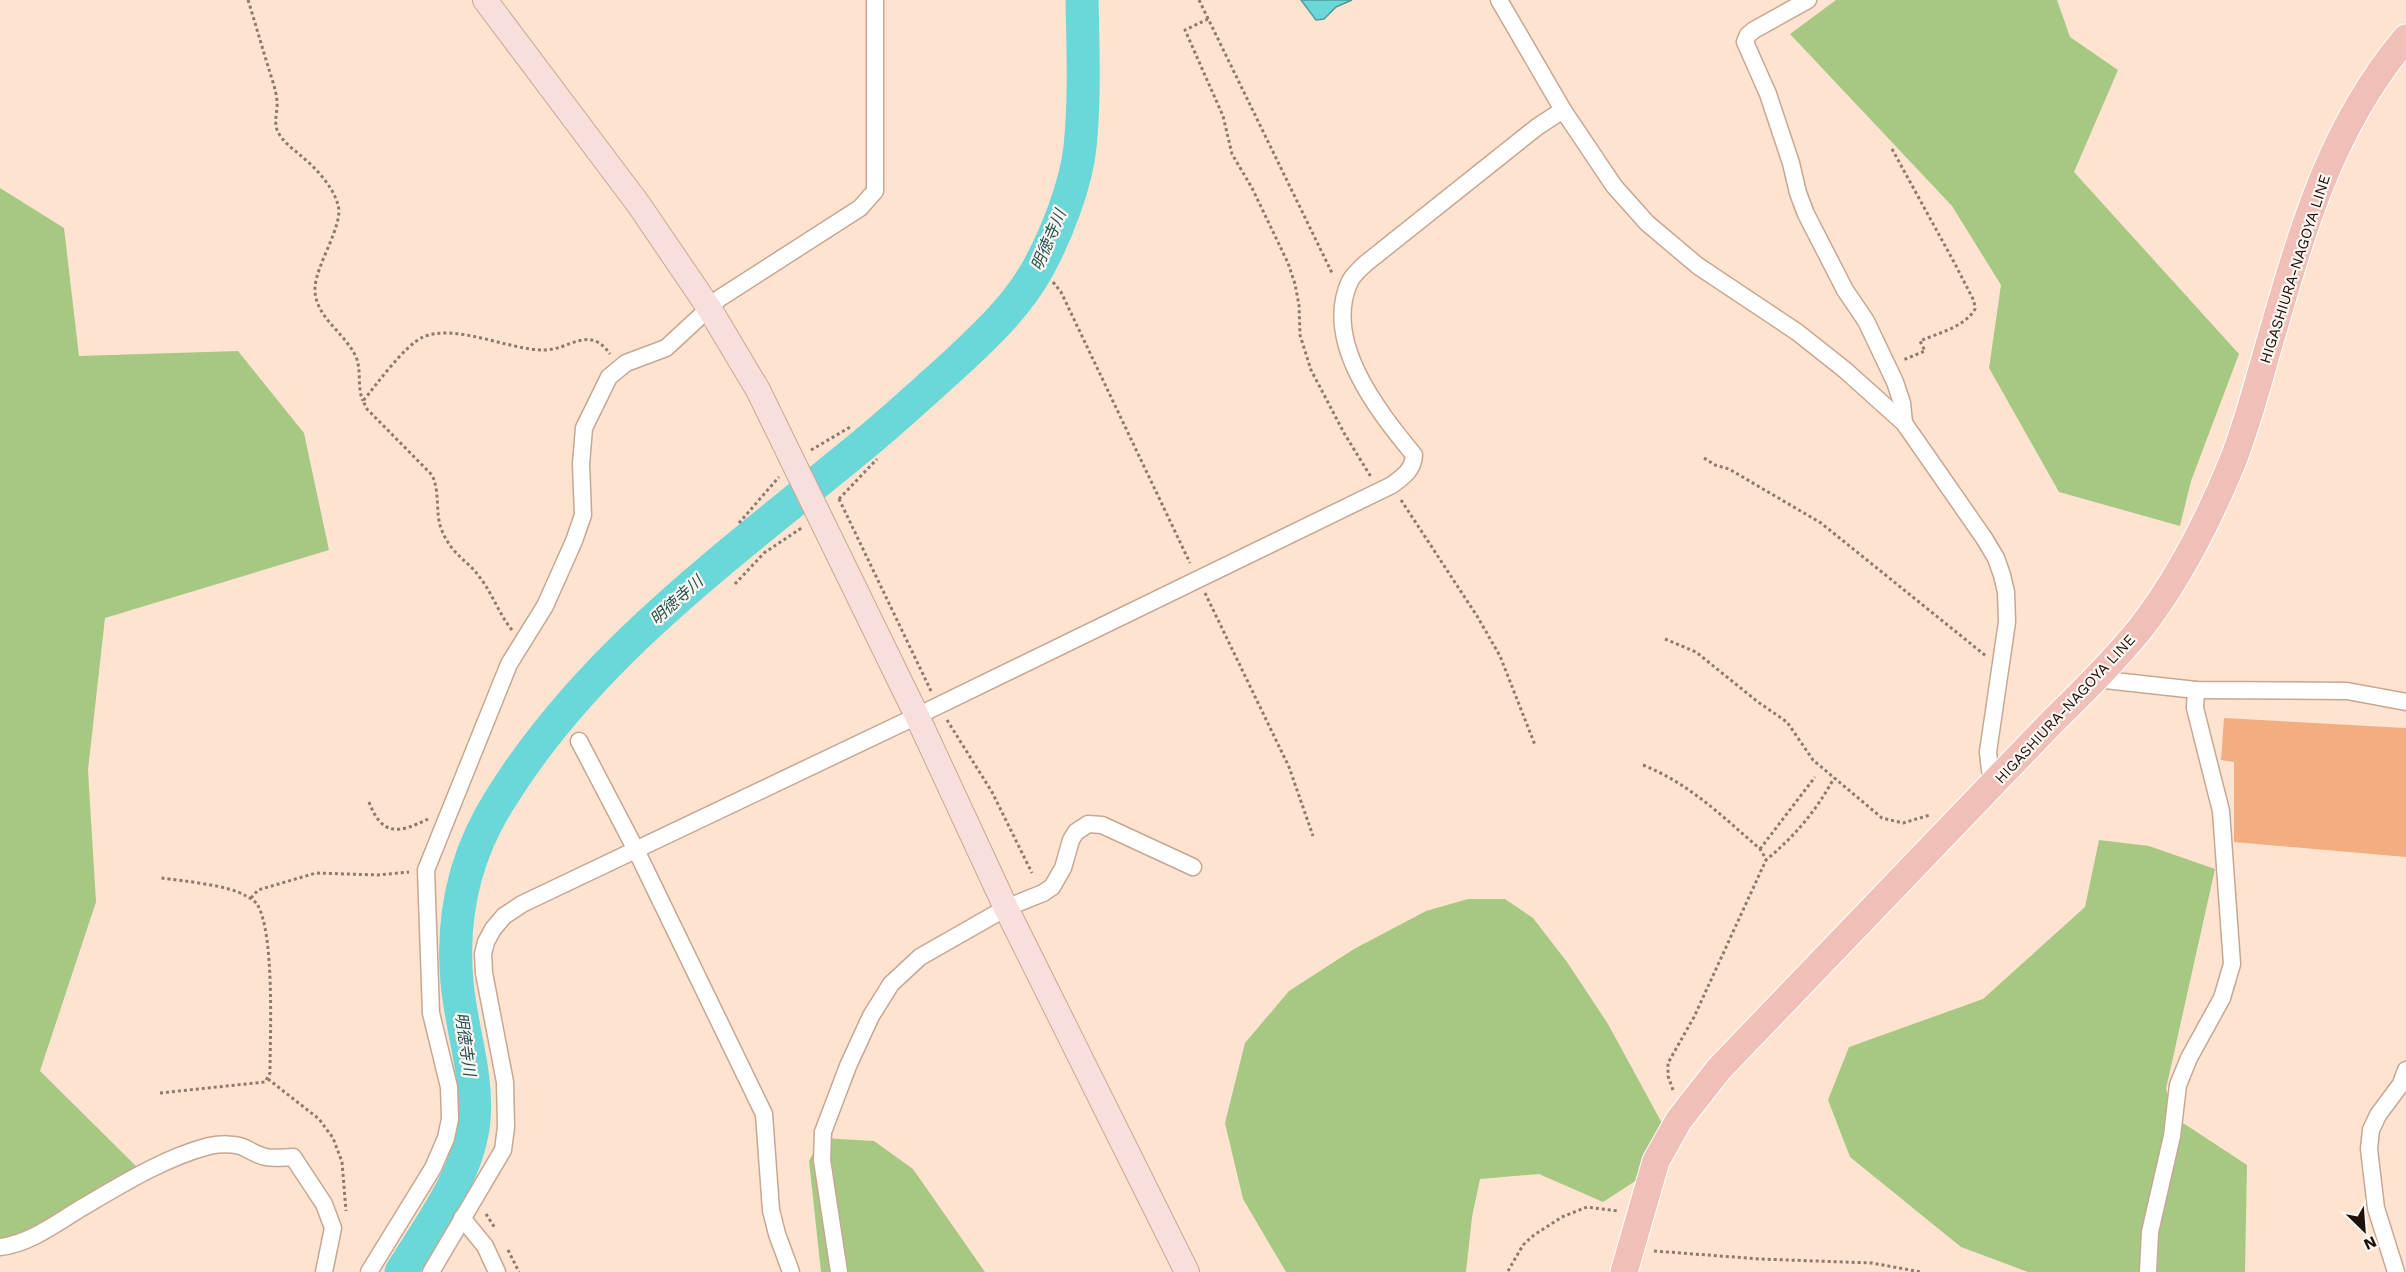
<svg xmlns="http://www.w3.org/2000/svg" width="2406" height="1272" font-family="'Work Sans','Noto Sans JP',sans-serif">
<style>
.forest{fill:#a6c882}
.water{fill:#6ad7d8;stroke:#539c9a;stroke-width:1.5}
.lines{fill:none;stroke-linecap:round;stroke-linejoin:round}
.river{stroke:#6ad7d8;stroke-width:33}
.building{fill:#f2ae80}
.street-casing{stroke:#c8a791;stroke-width:19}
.secondary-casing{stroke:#c8a791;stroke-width:26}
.primary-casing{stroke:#fff;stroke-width:29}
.path{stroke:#8e7a6d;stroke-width:3;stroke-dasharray:3 3;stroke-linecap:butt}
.street{stroke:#fff;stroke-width:16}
.secondary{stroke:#f8dfdb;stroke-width:24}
.primary{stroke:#f0bfb7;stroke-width:27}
.labels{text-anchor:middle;stroke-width:4.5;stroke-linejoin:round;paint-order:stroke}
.street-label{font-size:15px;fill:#1d110a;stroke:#fcf5f0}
.water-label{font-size:16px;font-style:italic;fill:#205151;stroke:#fcf5f0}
</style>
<rect width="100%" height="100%" fill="#ffe3d1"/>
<g class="forest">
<path d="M1836,0H2057L2070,37L2118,70L2074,172L2239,354L2191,481L2180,526L2059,492L1989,368L2001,285L1952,206L1790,34Z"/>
<path d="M0,188L64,228L79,356L238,351L304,433L329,550L105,618L88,770L96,902L40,1071L138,1168L0,1256Z"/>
<path d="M2099,840L2149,846L2215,869L2166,1089L2174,1117L2247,1165L2245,1272H2028L1961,1247L1850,1157L1828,1100L1849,1047L1983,999L2085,907Z"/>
<path d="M1468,899H1505L1533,918L1567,962L1608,1024L1663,1125L1640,1178L1603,1202L1539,1174L1480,1179L1472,1217L1466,1272H1286L1243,1199L1225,1123L1245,1043L1289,991L1354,949L1426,911Z"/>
<path d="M822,1138L874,1141L913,1169L985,1272H821L809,1161Z"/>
</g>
<path class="water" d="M1301,0H1352L1336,7L1324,19L1316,20Z"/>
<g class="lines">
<path class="river" d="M401,1272C429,1226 469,1175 474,1120C478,1073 461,1029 457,982C451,916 465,854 501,798C593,650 737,550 869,440C899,415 927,389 956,363C986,335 1017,306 1037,270C1056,236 1076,185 1080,147C1085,99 1083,48 1082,0"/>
</g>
<path class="building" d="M2224,718L2406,728V857L2234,842V762L2221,760Z"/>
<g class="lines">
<defs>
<g id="street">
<path d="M1499,0L1563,110L1614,186L1647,223L1698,266L1797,332L1845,370L1904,423L1984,538L1996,558L2002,575L2006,592L2007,622L1988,752L1990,770L1998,780"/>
<path d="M1808,0L1754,30L1748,35L1745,42L1768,94L1791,163L1798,193L1806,214L1845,290L1866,321L1895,382L1902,403L1904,423"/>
<path d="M2096,679L2196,690L2347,691L2406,702"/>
<path d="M579,741L636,850L764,1114L771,1210L777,1234L791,1272"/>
<path d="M462,1218L485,1246L497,1272"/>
<path d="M0,1247C28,1244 54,1225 78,1210C119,1186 163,1158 209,1146C219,1144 236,1143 245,1148C253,1152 257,1155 266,1157C275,1159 285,1157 293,1157L324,1204L333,1228L324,1272"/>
<path d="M369,1272L433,1168L446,1138L450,1119L449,1087L431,1013L426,870L509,664L545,606L574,541L583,515L581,464L584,428L609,377L626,363L666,348L720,298L860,208L875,191V0"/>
<path d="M431,1272L503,1150L506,1127L505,1082L484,973L483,954L486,942L493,929L504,916L522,904L917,716L1392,485C1404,476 1413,470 1414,455C1378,411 1322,341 1350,281C1353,275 1360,269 1365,264L1537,127L1563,110"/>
<path d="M839,1272L822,1160L823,1132L848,1066L871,1016L891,984L920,957L1006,908L1043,893L1052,887L1063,868L1071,840L1076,832L1088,824L1102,825L1193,867"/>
<path d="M2148,1272L2150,1232L2172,1136L2178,1085L2189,1058L2222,998L2232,964L2221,811L2195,708L2196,690"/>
<path d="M2396,1272L2376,1208L2369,1149L2371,1130L2378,1115L2401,1084L2406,1070"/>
</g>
<path id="secondary" d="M485,0L639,205L709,308L758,390L917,716L1006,908L1187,1272"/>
<path id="primary" d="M1624,1272L1656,1161L1679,1120L1719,1069L2053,721C2083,692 2113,662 2140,629C2179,579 2208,521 2232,463C2246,428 2256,391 2266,355C2300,239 2327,132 2406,38"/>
</defs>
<use href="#street" class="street-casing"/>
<use href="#secondary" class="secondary-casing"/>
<use href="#primary" class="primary-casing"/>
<g class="path">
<path d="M248,0C255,22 261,44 268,66C271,77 276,89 277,101C278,111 273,122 278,132C283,142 292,148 300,155C315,167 333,186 338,205C344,225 316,264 315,288C314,315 342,331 354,353C363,368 356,385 363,401"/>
<path d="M1199,0L1333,275"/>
<path d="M1208,19L1185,30L1223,116L1232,154L1252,188L1288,263L1295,284L1299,305L1300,335L1311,370L1344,433L1371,477"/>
<path d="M1892,149L1954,262L1974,301L1975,309C1965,327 1938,333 1920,341L1925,351L1903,360"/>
<path d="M1053,282L1061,292L1190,563"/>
<path d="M811,450L852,426"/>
<path d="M1704,458L1715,465L1729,469L1821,523L1986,656"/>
<path d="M839,499L931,691"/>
<path d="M839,499L877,459"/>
<path d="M1401,500L1477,616L1500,656L1535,745"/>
<path d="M739,523L779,477"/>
<path d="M735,584L764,553L803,527"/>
<path d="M1205,593L1289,767L1313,836"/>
<path d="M512,630C499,614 493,595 481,579C469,561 453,556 443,533C434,515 441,494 432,475L367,409L363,401C376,385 405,345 423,337C456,323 508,350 544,350C570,350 589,324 610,354"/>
<path d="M1665,639L1696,652L1758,702L1787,722L1813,760L1882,818L1903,823L1930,815"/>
<path d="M947,720L992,792L1032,873"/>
<path d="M1643,765C1690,784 1722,816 1760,849L1766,859"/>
<path d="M369,802C382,836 398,834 428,819"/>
<path d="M1760,849L1815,777"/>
<path d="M251,898L258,890L316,873L378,875L409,872"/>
<path d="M268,1079L319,1119L333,1138L342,1162L346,1211"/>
<path d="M1673,1090L1668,1076V1063L1694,1017L1766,860C1795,836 1816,811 1834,778"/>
<path d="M160,1093L265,1082L270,1073C270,1036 275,933 257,904C255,901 250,898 246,896C229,885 183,881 161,878"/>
<path d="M486,1214L495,1228"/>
<path d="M508,1250L519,1272"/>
<path d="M1654,1251L1760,1259L1872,1263L1921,1272"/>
<path d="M1508,1271L1523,1245L1534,1235L1562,1217L1587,1207L1618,1211"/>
</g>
<use href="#street" class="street"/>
<use href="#secondary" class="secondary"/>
<use href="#primary" class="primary"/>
</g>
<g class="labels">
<g class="street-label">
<text transform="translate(2295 269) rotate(-72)" y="5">HIGASHIURA-NAGOYA LINE</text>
<text transform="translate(2065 709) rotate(-47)" y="5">HIGASHIURA-NAGOYA LINE</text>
</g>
<g class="water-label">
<text transform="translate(1048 240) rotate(-67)" y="6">明徳寺川</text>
<text transform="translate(676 600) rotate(-42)" y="6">明徳寺川</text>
<text transform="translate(466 1044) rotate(82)" y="6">明徳寺川</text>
</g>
</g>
<g transform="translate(2364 1230) rotate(155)" stroke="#fcf5f0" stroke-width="4.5" paint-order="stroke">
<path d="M0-4.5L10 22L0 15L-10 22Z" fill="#1d110a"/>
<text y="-9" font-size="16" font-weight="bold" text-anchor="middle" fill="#1d110a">N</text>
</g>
</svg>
